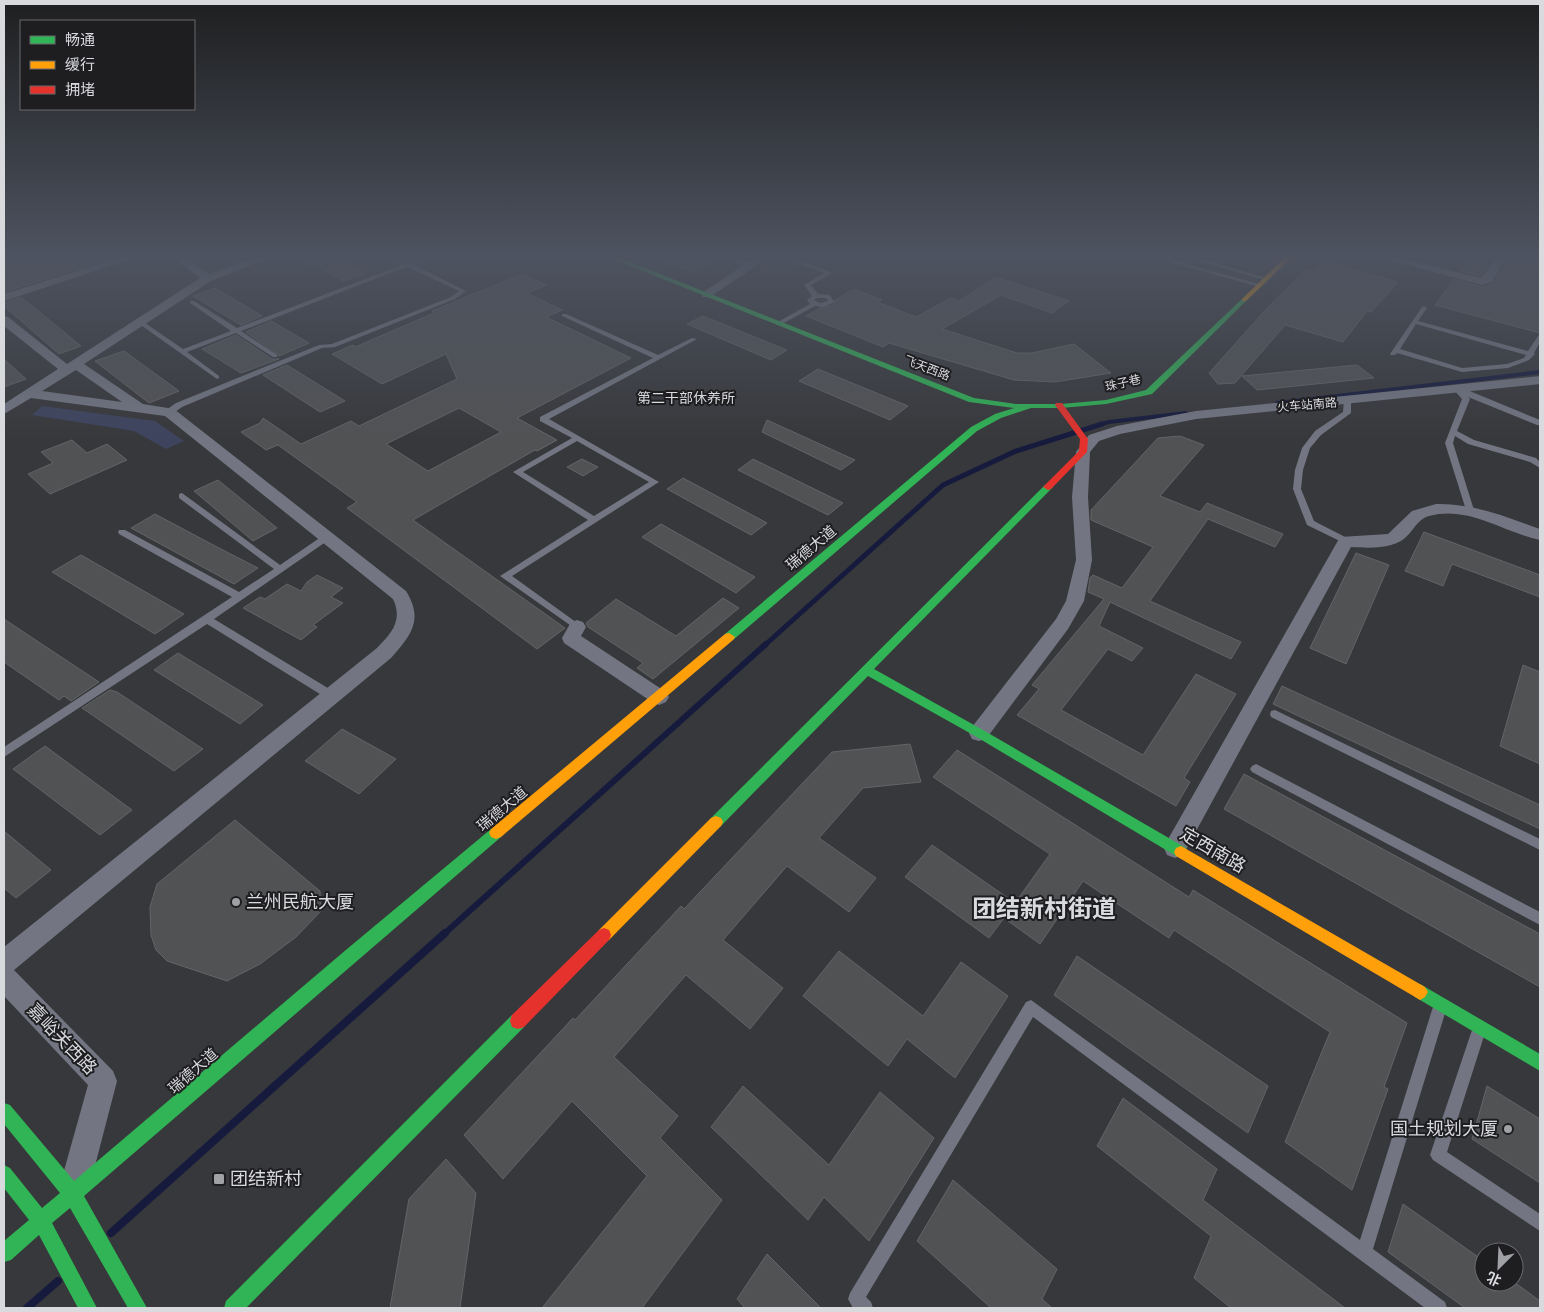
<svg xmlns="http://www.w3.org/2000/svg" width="1544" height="1312" font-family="Cabin,'Noto Sans SC',sans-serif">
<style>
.green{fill:#3e445e}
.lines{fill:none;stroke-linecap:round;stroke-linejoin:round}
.stream-far3{stroke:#161b3e;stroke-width:4}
.stream-far2{stroke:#161b3e;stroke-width:5}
.stream-far1{stroke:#161b3e;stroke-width:6}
.stream{stroke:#161b3e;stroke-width:8}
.building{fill:#515254;stroke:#636466;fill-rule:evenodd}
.lane{fill:#737682;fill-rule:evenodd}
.street{fill:#737682;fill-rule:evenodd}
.fast{fill:#30b455;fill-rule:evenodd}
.slow{fill:#ff9f0a;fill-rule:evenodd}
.jam{fill:#e5322d;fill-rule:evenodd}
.poi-dot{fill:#a0a1a5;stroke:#1e1e21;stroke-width:2}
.labels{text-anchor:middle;stroke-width:4;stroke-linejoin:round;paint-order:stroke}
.far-street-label{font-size:12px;fill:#d9dade;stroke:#1e1e21}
.far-neighbourhood-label{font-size:14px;fill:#d9dade;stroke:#1e1e21}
.street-label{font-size:15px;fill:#d9dade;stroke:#1e1e21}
.near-street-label{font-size:18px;fill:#d9dade;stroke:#1e1e21}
.near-poi-label{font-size:18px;fill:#d9dade;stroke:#1e1e21;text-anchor:start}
.near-district-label{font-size:24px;font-weight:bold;fill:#d9dade;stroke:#1e1e21}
</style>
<rect width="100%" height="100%" fill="#37383b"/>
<path class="green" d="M42,406L155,421L184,441L166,449L134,431L32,415Z"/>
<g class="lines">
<g class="stream-far3">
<path d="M1277,403L1540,372"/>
<path d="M1098,425L1109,422L1186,413"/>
</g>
<path class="stream-far2" d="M765,645L943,485L1016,451L1102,424"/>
<path class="stream-far1" d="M444,934L766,644"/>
<g class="stream">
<path d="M111,1233L445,933"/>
<path d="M27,1308L58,1281"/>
</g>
</g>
<g class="building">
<path d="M12,257H109V259L4,292V263Z"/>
<path d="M298,257H333L365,273L344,281Z"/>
<path d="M655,257H722L691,272Z"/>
<path d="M1510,257H1540V333L1435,305L1454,279L1482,287L1493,284Z"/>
<path d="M1467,261L1488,265L1480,276L1460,271Z"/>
<path d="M1325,262L1398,282L1371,312L1367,311L1343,342L1285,325L1235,383L1218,384L1209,373L1268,307L1306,270L1314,272Z"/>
<path d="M522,274L546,285L527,293L562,310L546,317L631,358L517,418L557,440L537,451L535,450L413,520L565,628L537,649L347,508L357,502L278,445L266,450L241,432L260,423L263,418L301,444L351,421L359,426L457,379L446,354L382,384L332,354L353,345L355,347L434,313L432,311ZM459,408L501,432L428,471L386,444Z"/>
<path d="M996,277L1069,301L1052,313L1001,295L942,329L1017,353H1032L1074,344L1111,373L1055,382L1014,380L889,343L883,347L806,316L820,308L834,305L835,300L854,289L882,300L877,302L916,317L951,298L959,301Z"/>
<path d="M215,288L259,314L262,316L241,325L193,296Z"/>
<path d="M21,297L81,346L59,354L4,306V303Z"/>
<path d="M703,316L787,350L771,360L687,324Z"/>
<path d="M271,321L309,343L279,356L246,332Z"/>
<path d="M236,335L272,359H279L241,373L202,349Z"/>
<path d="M124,351L179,391L149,403L95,361Z"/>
<path d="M4,359L26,379L4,387Z"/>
<path d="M287,365L345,401L320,412L263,375Z"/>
<path d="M1357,365L1374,378L1257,390L1242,376Z"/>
<path d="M818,369L908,406L890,420L799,381Z"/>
<path d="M767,420L855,460L841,470L762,432Z"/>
<path d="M1180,436L1204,445L1160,496L1200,512L1207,503L1283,534L1275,547L1208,519L1150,601L1241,642L1231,659L1110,602L1099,626L1143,648L1132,661L1108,649L1061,710L1143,755L1196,674L1236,694L1184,778L1190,782L1176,806L1017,715L1039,689L1032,685L1104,599L1088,592L1090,578L1093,575L1122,588L1153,547L1091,520V510L1158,438Z"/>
<path d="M72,440L87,453L107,444L127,460L50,494L28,474L53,463L41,452Z"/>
<path d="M582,459L598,467L583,476L567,467Z"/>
<path d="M753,459L843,503L828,515L738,470Z"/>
<path d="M683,478L767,523L751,535L667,489Z"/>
<path d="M218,480L277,528L253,541L194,491Z"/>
<path d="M155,514L217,547L258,568L234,584L131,528Z"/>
<path d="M661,524L755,577L736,593L642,537Z"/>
<path d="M1424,532L1540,575V597L1452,564L1443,586L1405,571Z"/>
<path d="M1356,553L1389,565L1346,664L1310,648Z"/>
<path d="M81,555L184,614L155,634L52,572Z"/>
<path d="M317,575L343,588L331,597L343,603L313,625L317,627L301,640L243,608L260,597L265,599L287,584L301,591L307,582Z"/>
<path d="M723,598L739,608L653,679L637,668L643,663L588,627L586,623L616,599L676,636Z"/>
<path d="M4,619L99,682L71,701L64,696L59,700L4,662Z"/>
<path d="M178,653L263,705L240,724L154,670Z"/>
<path d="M1523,665L1540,672V764L1500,746Z"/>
<path d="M1282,686L1540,805V829L1273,704Z"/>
<path d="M110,690L117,692L203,749L174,771L82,708Z"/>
<path d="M342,729L396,759L359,794L305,761Z"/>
<path d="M910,744L921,782L863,788L819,838L876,878L849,912L787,866L723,940L783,988L750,1029L686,975L614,1057L678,1116L660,1138L722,1200L642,1308H542L647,1176L572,1101L503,1179L464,1135L573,1018L575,1020L681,906L684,909L832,752Z"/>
<path d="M45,746L132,810L100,835L13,769Z"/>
<path d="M957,750L1189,897L1193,890L1407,1023L1384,1087L1388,1089L1352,1190L1285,1142L1330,1032L1174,930L1169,938L1083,881L1040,944L1004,918L989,938L905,877L932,845L1015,903L1050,854L933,777Z"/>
<path d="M1244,774L1540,934V987L1224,809Z"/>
<path d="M235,820L320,891L321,911L296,937L260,964L227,981L167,961L156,950L151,935L150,907L157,884Z"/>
<path d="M4,831L51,870L16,898L4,888Z"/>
<path d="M839,951L923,1016L961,962L1008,996L955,1078L907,1039L888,1066L803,996Z"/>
<path d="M1077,956L1268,1086L1248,1133L1054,995Z"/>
<path d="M743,1086L829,1165L880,1092L934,1138L869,1241L824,1197L808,1220L711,1127Z"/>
<path d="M1487,1086L1540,1119V1183L1472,1139Z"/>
<path d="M1123,1098L1217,1169L1203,1200L1345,1308H1231L1194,1278L1211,1236L1097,1146Z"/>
<path d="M446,1159L476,1193L460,1308H390L409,1199Z"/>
<path d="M953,1180L1057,1269L1042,1299L1052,1308H991L917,1241Z"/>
<path d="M1403,1204L1484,1261V1282H1514L1540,1301V1308H1465L1388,1252Z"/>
<path d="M767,1254L821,1308H745L737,1299Z"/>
</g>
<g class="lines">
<g class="lane">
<path d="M379,257C390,257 400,263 408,264C416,264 426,257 437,257L414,265L466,291L455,299L335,347L322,348L182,407L172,414H166V410L176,403L319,345L332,344L451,297L459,291L408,267L390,273L241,331L277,355V357H273L236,333L187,352L219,376V378L217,379L138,323V321H142L183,349L231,331L190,303V301H194L237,328L402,265Z"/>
<path d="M726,257H734L753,267L748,268Z"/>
<path d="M779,257H788L831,272V274L811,285L818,294L830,295L834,302L833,303L823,307L815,306L780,325H776V323L810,304L807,300L812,296L804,285L824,273ZM817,298H826L828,301L820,303L814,300Z"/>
<path d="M1166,257H1172L1176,261L1263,285L1260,287L1172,263Z"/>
<path d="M1186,257H1196L1269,279L1264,280Z"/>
<path d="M1424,306L1427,308L1418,321L1528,351L1538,336L1540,335V342L1534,353L1535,354L1529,360L1508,368L1462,372L1397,353L1395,355H1391L1390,354L1422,307ZM1416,324L1526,355L1524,358L1507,364L1462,368L1400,349Z"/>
<path d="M562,314H566L658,355L692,338L697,339L549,419L659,482L512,576L580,625L582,627L577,630L500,576L588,520L513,472L572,438L540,421V417L653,358L562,316ZM577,441L649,482L594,516L523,472Z"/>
<path d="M1454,387H1460L1540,420V425H1537L1468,397L1470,399L1457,431L1474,440L1536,458L1540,462V468L1530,462L1468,444L1455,436L1453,443L1474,510L1470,513L1466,510L1445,443L1462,399L1453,389Z"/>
<path d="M1344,399L1351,401V413L1321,435L1310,448L1303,470L1301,489L1314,521L1349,539L1350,541L1349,543L1346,544L1307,525L1293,489L1295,470L1302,448L1315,431L1343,412Z"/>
<path d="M182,493L280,565L324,535H330L331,537L330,539L214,619L336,693L337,696L336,699H328L207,624L4,757V747L232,597L119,534L118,532L119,530H125L239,592L274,569L179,498V494Z"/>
<path d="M1275,710L1540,839V850L1271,717L1270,714L1271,711Z"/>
<path d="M1256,764L1540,912V925L1252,772L1250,769L1252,766Z"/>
<path d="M1031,1000L1360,1240L1432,1010L1434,1005L1439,1003L1444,1005L1446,1010L1373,1249L1445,1302L1447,1308H1425L1033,1017L866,1297L871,1302L873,1308H853L848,1299L850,1293L1026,1002Z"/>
<path d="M1478,1026L1483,1028L1485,1033L1447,1152L1540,1214V1231L1433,1160L1430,1155L1471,1033L1473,1028Z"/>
</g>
<g class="street">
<path d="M4,257H10L4,261Z"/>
<path d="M121,257H137L4,301V294Z"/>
<path d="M172,257H185L209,274L257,257H272L211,281L84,364L143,404L174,409L406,591C424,620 411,635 391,658L14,970L113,1071L117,1081L90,1185L85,1195L75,1200L65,1195L60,1185L88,1085L4,996V947L377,648C392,633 403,620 393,599L165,416L31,398L4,414V404L58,369L4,326V316L8,317L67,364L200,278ZM76,370L122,402L42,391Z"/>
<path d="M756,257H769L710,297H702V293Z"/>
<path d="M1378,257H1396L1481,278L1496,257H1506L1492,282L1482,285Z"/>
<path d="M1540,376V384L1196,419L1120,434L1099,441L1090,452L1088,497L1092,560L1084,601L1068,629L986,739L979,741L972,739L969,733L972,727L1056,619L1066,601L1076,560L1072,497L1076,452L1089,435L1117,426L1196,411Z"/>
<path d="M1436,504C1473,503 1506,517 1540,529V540C1503,532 1468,505 1429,516C1419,519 1415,527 1409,534C1396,550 1370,548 1351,547L1183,855L1175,858L1167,855L1164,848L1167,841L1340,537L1388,534L1412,511Z"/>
<path d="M577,620L583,622L586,627L581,636L666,692L669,697L666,702L659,705L652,702L564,643L562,638L571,622Z"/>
</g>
<g class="fast">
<path d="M608,257H617L974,398L1016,404H1061L1106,400L1146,390L1242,299L1247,300L1152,394L1106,404L1061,408H1031L1001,418L977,431L733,640L729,641L723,637L725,634L971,427L995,414L1014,408L969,402Z"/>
<path d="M1048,484L1053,487L1051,489L874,669L983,730L1186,848L1188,852L1186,856L1181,858L1176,856L975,736L868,676L721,826L716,828L711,826L709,822L711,818L1045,485Z"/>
<path d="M496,827L501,829L503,833L501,837L84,1196L147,1308H128L70,1208L52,1223L97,1308H78L39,1235L11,1260L4,1262V1241L29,1220L4,1188V1165L10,1168L42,1208L60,1193L4,1124V1103L10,1105L74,1181L347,949L491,829Z"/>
<path d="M1420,984L1540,1054V1071L1415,997L1412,992L1415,987Z"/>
<path d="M518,1013L524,1015L526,1021L524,1027L246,1308H224L226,1301L512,1015Z"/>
</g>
<g class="slow">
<path d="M1285,257H1292L1246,301H1242V299Z"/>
<path d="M729,633L735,637L733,640L501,837L496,839L491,837L489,833L491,829L725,634Z"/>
<path d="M716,816L721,818L723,822L721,826L609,940L604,942L599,940L597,935L599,930L711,818Z"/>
<path d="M1181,846L1425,987L1428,992L1425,997L1420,1000L1415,997L1176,856L1174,852L1176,848Z"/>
</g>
<g class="jam">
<path d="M1056,403H1062L1088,439L1087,452L1051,489L1048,490L1043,487L1079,451L1080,439L1055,405Z"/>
<path d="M604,928L609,930L611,935L609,940L524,1027L518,1029L512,1027L510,1021L512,1015L599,930Z"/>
</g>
</g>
<linearGradient id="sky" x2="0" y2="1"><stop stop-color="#1e1f20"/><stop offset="0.58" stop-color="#4d5360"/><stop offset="1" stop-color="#4d5360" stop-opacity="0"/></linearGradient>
<rect width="1544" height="441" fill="url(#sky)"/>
<g class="poi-dot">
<circle cx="236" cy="902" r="5"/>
<circle cx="1508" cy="1129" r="5"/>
<rect x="213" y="1173" width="12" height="12" rx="2.5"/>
</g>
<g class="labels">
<g class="far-street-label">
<text transform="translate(927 368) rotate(21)" y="4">飞天西路</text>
<text transform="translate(1123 383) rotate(-13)" y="4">珠子巷</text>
<text transform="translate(1307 405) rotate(-5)" y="4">火车站南路</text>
</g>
<g class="far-neighbourhood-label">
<text x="686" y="403">第二干部休养所</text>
</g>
<g class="street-label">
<text transform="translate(811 548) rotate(-40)" y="5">瑞德大道</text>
<text transform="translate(502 809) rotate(-40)" y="5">瑞德大道</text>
<text transform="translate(193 1071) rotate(-41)" y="5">瑞德大道</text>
</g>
<g class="near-street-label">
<text transform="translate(1213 850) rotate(30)" y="6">定西南路</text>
<text transform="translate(62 1039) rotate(46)" y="6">嘉峪关西路</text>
</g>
<g class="near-poi-label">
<text x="246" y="908">兰州民航大厦</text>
<text x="1498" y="1135" text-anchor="end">国土规划大厦</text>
<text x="230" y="1185">团结新村</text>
</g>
<g class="near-district-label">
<text x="1044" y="917">团结新村街道</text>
</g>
</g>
<rect width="1544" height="1312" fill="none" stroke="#d9dade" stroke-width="10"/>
<rect x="20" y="20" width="175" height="90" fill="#1e1e21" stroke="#69696d"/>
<rect x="30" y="36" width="25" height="8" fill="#30b455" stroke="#69696d"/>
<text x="65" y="45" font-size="15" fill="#d9dade">畅通</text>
<rect x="30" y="61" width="25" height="8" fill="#ff9f0a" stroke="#69696d"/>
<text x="65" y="70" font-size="15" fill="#d9dade">缓行</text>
<rect x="30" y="86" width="25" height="8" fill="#e5322d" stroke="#69696d"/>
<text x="65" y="95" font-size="15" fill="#d9dade">拥堵</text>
<g transform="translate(1499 1267) rotate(204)"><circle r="24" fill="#1e1e21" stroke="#69696d"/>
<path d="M0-4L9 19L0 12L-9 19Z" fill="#a0a1a5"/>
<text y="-8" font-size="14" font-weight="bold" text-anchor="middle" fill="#d9dade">北</text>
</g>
</svg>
